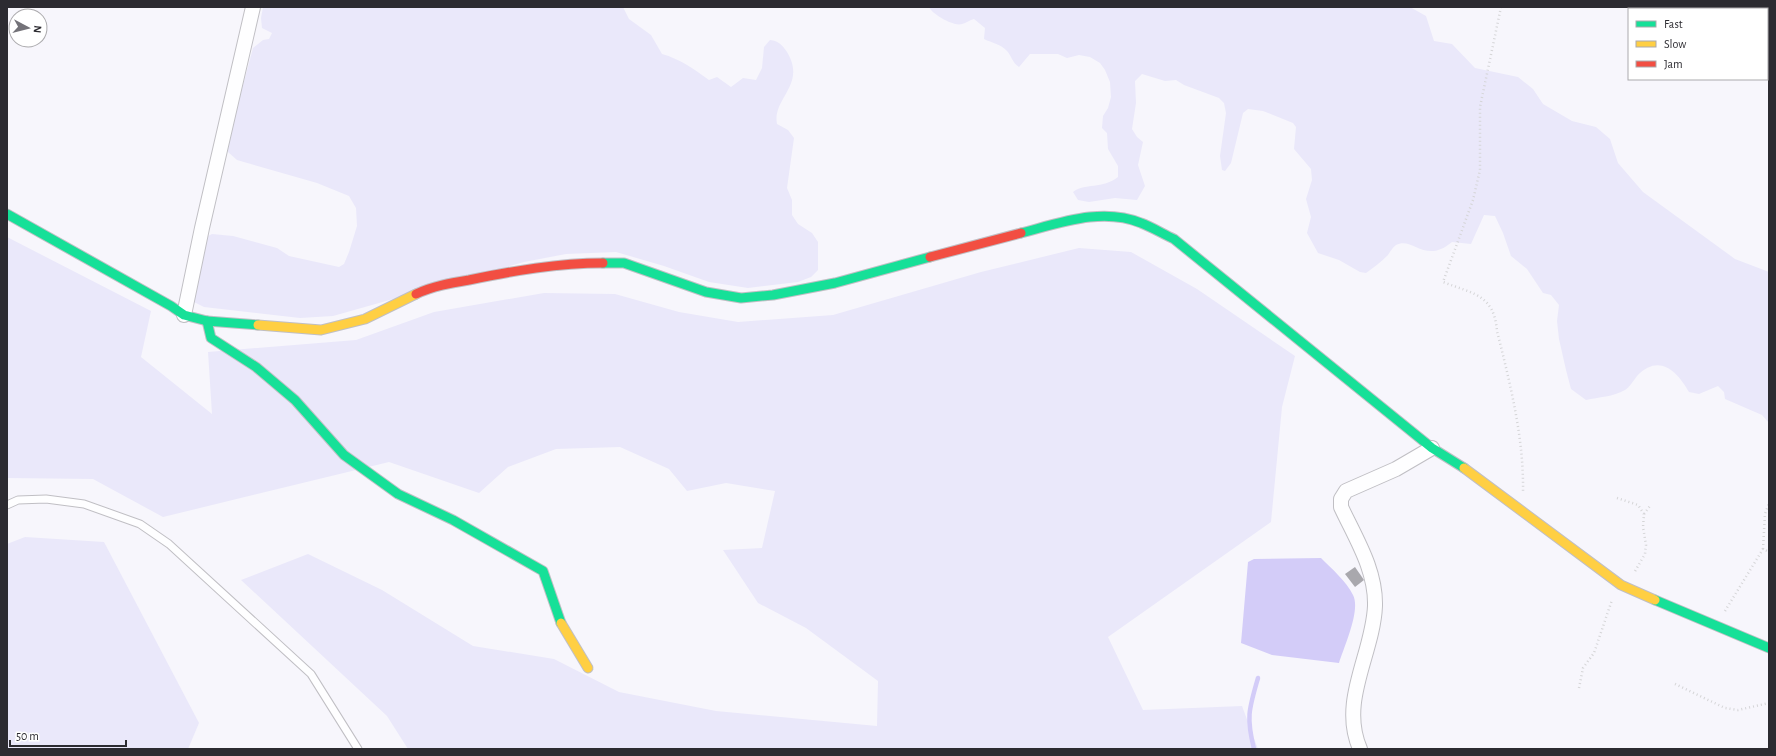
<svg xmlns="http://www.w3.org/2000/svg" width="1776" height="756" font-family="'Alegreya Sans',sans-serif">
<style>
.green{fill:#eae8fa}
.water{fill:#d3ccf8}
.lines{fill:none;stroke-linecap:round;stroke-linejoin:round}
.stream{stroke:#d3ccf8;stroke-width:4.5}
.building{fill:#a9a8ad}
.lane-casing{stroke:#c0bfc4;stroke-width:9}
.street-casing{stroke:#c0bfc4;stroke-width:16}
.fast-casing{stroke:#c0bfc4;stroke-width:11}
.slow-casing{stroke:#c0bfc4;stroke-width:11}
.jam-casing{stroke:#c0bfc4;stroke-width:11}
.path{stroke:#d5d5d7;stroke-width:2.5;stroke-dasharray:1 3;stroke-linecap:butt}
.lane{stroke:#fefeff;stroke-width:7}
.street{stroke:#fefeff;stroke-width:14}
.fast{stroke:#16e098;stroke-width:9}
.slow{stroke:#ffcf43;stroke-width:9}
.jam{stroke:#f24e42;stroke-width:9}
</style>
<rect width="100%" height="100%" fill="#f7f6fc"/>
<g class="green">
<path d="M263,7H623L629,19L651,35L662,54C680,59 694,69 709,80L717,77L731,87L743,78L756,80L762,68L764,47L770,40C779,41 782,45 787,52C807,85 772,98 777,124L788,130L794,138L787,188L792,200V215L798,224L812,233L818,242V270L811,277L798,282L748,288L709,282L664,266L616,252L566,254L524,262L333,316L300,318L204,307L194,302L191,297L206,237L212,234L233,236L277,248L289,256L339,267L344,264L349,252L357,226L356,208L349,196L317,183L237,160L228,152V141L253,48L263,40L269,39L272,33L262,28L261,18Z"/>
<path d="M929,7H1410L1426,16L1434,41L1452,44L1475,68L1518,77L1533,89L1543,104L1572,121L1596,127L1610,139L1618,163L1643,192L1735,259L1769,272V423L1762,415L1725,399L1724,392L1718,386L1699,394L1689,392C1677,371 1659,353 1637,376C1633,381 1630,387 1625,390C1613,397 1599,397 1586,400L1571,389L1566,370L1559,339L1557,321L1559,305L1551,295L1543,293L1527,269L1511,256L1503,233L1495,216L1484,215L1471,244L1452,242C1425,265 1413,236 1396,245C1393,247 1390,252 1388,255C1381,262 1374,267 1366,273L1360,272L1339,260L1318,253L1307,233L1311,217L1306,199L1312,180L1311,169L1294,149L1296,127L1293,123L1263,111L1248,109L1243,113L1231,163L1225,171L1222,170L1220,156L1226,113L1224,103L1219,98L1184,85L1176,80L1165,81L1142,74L1135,81L1136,103L1132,129L1137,137L1143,142L1138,165L1145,186L1137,200L1115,198L1089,202L1078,200L1073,192C1084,183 1103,189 1118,177V166L1108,149L1107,133L1102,128L1103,116L1108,108L1111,97L1110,82L1105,70L1100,63L1090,57L1079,55L1067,58L1058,54H1030L1019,67C1012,62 1012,57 1007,51C1001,44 992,43 984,39L985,28L974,19C970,20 966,23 962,24C954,27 932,14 929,7Z"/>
<path d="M7,237L151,311L141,357L212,414L208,352L356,340L434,312L544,293L615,294L679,312L738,322L833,315L981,272L1079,248L1131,252L1197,289L1295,356L1282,407L1271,522L1108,637L1143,710L1242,706L1258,749H408L387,716L241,580L308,554L382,590L473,646L554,659L619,692L716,711L877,726L878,681L806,628L758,603L723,550L762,548L775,491L726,483L687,491L669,469L620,447L556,449L508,467L479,493L389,462L163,517L93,479L7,478Z"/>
<path d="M25,537L104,542L199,723L188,749H7V544Z"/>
</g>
<path class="water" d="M1321,558C1332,569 1346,581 1353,595C1361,610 1344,647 1339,663L1272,655L1241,643L1248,562L1254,559Z"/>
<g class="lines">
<path class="stream" d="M1254,749C1246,717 1249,709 1258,678"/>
</g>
<path class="building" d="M1355,567L1364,580L1355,587L1345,574Z"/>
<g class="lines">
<defs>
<path id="lane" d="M7,505L18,500L46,499L84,504L140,524L169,544L311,674L358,749"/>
<g id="street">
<path d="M184,315L202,228L253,7"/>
<path d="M1360,749C1339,701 1373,654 1375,606C1376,570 1356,539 1341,507V499L1346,491L1396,469L1432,448"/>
</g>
<g id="fast">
<path d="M7,214L171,306L184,315L207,321L258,325"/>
<path d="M1021,233C1060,223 1102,207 1141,223C1152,227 1163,234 1174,239L1432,448L1464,468"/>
<path d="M603,263H624L706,292L741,298L773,295L835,283L930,257"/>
<path d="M207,321L211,338L256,367L295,400L344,455L398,494L453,520L543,571L561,623"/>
<path d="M1655,600L1769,648"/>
</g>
<g id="slow">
<path d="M258,325L321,330L365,319L416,294"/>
<path d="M1464,468L1621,585L1655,600"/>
<path d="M561,623L588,668"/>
</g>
<g id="jam">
<path d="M930,257L1021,233"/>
<path d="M416,294C433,286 451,283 469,280C513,271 558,263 603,263"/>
</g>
</defs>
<use href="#lane" class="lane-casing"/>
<use href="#street" class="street-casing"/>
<use href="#fast" class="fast-casing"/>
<use href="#slow" class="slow-casing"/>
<use href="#jam" class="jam-casing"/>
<g class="path">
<path d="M1501,7L1480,107V170L1473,200L1443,282C1473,294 1494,294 1497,331C1510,383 1524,438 1523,492"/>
<path d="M1617,498L1638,505L1644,514L1643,527L1646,545L1645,554L1634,573"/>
<path d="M1644,514L1650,506"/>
<path d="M1763,549L1765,514L1769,503"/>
<path d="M1725,611L1763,549L1769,552"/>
<path d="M1675,684L1725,708L1738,710L1769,703"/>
<path d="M1579,688L1583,668L1594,653L1612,600"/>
</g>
<use href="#lane" class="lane"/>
<use href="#street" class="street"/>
<use href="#fast" class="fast"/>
<use href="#slow" class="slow"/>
<use href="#jam" class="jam"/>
</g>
<rect width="1776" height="756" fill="none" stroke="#2c2b31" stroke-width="16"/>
<rect x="1628" y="8" width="140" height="72" fill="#ffffff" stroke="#abaaad"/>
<rect x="1636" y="21" width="20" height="6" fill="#16e098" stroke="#abaaad"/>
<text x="1664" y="28" font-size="12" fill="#2c2b31">Fast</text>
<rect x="1636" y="41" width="20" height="6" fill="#ffcf43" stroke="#abaaad"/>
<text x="1664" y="48" font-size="12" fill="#2c2b31">Slow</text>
<rect x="1636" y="61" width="20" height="6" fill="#f24e42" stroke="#abaaad"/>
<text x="1664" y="68" font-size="12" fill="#2c2b31">Jam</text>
<g transform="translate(28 28) rotate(97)"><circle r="19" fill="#ffffff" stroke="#abaaad"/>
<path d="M0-3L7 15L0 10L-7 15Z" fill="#737278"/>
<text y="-6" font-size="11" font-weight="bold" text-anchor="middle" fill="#2c2b31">N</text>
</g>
<path d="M10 740v6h116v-6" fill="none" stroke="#2c2b31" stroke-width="2"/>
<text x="16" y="740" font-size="12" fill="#2c2b31" stroke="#ffffff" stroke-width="3" paint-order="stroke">50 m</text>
</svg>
